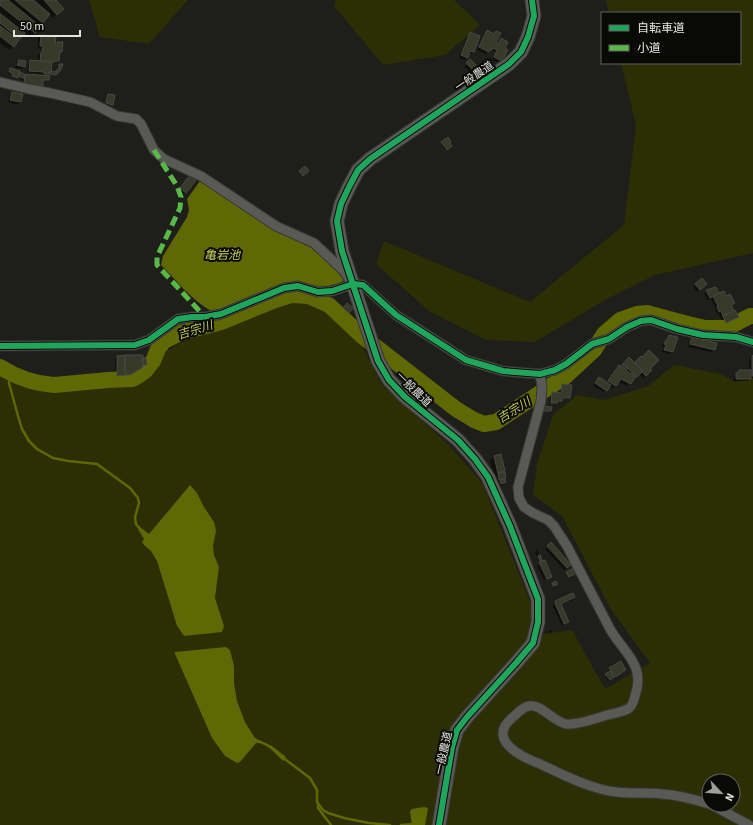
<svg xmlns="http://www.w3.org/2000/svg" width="753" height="825" font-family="'Source Sans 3','Noto Sans JP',sans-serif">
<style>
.green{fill:#2c2f04;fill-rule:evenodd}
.water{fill:#606705}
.shadow{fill:#0007;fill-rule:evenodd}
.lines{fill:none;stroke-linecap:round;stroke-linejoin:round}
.stream{stroke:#606705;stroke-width:2.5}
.river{stroke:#606705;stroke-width:16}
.building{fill:#373929;stroke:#484845}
.street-casing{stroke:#383834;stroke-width:11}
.secondary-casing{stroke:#383834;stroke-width:15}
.street{stroke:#595a56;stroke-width:9}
.secondary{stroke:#595a56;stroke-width:13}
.quiet{stroke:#58b947;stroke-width:5;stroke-dasharray:10 5;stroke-linecap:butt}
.cycleway-casing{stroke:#090a06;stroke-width:8}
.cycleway{stroke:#20a55d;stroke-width:6}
.labels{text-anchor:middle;stroke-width:4;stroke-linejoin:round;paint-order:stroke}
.street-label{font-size:11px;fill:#e4e5df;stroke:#090a06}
.water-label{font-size:12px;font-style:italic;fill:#c4d058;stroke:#090a06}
</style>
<rect width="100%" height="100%" fill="#1e1e1a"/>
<g class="green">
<path d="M89,0H188L149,44L100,37Z"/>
<path d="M336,0H454L480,25L445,55L383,65L334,6Z"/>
<path d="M606,0H753V253L655,275L605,300L535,342L486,340L429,311L376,264L384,241L530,302L624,225L636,125L621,63H740V13H609Z"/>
<path d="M287,303L307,304L325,311L362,346L382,385L448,444L483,484L543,634L572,630L605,689L650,663L610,608L562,516L533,495L537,464L553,415L577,395L604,400L648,386L674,365L721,374L734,382L753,378V825H0V372L16,381L45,391L137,384L151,374L167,351L182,342L225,328ZM190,485L197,493L216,531L213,545L214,555L219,567L215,598L224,626L184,636L177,626L157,561L151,551L144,545L142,542L144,539L140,526L149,534ZM226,647L234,666V683L237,701L245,722L255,738L272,746L283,761C276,754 266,742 256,743L239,762L225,756L212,738L175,654V653ZM709,781H733V805H709Z"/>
</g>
<g class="water">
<path d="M200,181L265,223L312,248L344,275V280L340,283L328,286L317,287L287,283L213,312C192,301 177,281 161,265L163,256L187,217L189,210L187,199Z"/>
<path d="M190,485L197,493L204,507L214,522L216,531L213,546L214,555L219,567L215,598L224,626L222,632L184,636L177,626L157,561L151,551L144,545L142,542L144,539L138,529L139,526L149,534Z"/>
<path d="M226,647L230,650L234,666V683L237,701L245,722L255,738L272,746L286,757L283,761C276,754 266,742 256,743L240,762L237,763L225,756L212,738L175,654V652Z"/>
<path d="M424,807L428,808L425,825H412L410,811L412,809Z"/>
</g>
<g class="shadow">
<path d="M0,0H31L43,10L44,9L36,0H54L58,13L52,18L49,14L38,26L39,27L31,37L24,32L10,50L0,43V15L14,26L15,24L0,12Z"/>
<path d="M487,32L493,35L496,32L495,43L497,44L501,40L504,49L506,50L501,61L499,63L492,60L496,52L491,50L485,54L477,50L485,34Z"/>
<path d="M470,34L473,52L470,54H468L467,57L465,60L459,58L467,36Z"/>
<path d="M41,36L54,46L57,43L61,51L58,54V61L55,63H53L52,65L50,72L45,77L48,80L47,81L42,80V86L41,87L24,85V81L18,76L16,78L12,77V75L8,73L9,70L10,69L20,72L26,76L29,73H27L28,64L31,61L38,62V55L40,54L41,48H38V38ZM32,73L42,74V76L32,75Z"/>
<path d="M19,61L24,67L22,69L15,68L16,63Z"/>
<path d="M470,61L479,76L475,80L471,76L473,74L464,67Z"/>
<path d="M12,93L22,95L20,102L17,105L8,102L10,95Z"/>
<path d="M108,95L112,104L111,105L105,104Z"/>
<path d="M447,139L450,146L445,150L441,144Z"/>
<path d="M188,179L195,180L182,195L178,191Z"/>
<path d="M696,285L703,287L697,292L693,287Z"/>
<path d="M716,288L719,294L730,305L738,317L735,319L724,325L718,313L717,314L715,310L716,309L711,299L707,300L704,293L707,291Z"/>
<path d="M669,336L672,352L670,354L662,352L664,347H662L663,343Z"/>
<path d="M692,338L715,344L714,350L711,352L688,347L690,341Z"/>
<path d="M117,356L146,365L142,366L138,371L125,379L129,374H126L123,378H115V359Z"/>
<path d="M753,356V378H751L748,381H734V376L739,371H750L749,360Z"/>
<path d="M629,359L634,364L650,370L643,378L639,374L633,378L627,386L618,381L613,388L609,386L604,392L593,386L599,378L607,384L617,368L621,367Z"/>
<path d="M562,385L569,398L568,399L561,398L560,402L556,401L555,404L550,403L551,394L552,393L560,394L561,386Z"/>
<path d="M500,455L504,470L501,474L504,473L505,482L501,486L497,487L494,478L497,475L494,476L490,461L494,457Z"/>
<path d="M551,544L570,565L564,570L545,549Z"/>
<path d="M537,550L541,560L539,562L535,552Z"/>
<path d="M540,563L550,576L544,580L537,566Z"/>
<path d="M573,594L574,597L572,600L560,605L568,621L562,626L553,607L554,606L553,605L556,602Z"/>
<path d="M550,630L552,631L551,633L548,632Z"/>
<path d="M620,662L622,672L608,681L605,675L608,673L607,671Z"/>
</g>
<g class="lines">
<g class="stream">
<path d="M10,373L9,383L18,416L22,429L29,441L37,449L53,458L68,461L97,464L130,488L138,498L139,503L135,517L136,524L140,529"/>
<path d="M282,757L310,778L317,790V802L323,810L328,813L344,818L369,823L390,825"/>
<path d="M318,804V808L331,825"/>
<path d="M401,825L415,824"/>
</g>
<path class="river" d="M0,367C16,377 35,384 54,385L108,380L132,379L138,376L145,371L153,361L158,349L164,341L180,333L221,322L275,300L291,295L308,296L329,305L362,336L456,409L474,420L484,424L496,422L566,376L594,350L604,334L620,320L637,314L647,313L669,319L688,324L705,328H727L750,316H753"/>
</g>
<g class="building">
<path d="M0,0H8L41,27L35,33L0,5Z"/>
<path d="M15,0H33L50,14L43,23Z"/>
<path d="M44,0H56L64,9L57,15Z"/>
<path d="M0,14L25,33L20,39L0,23Z"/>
<path d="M0,26L19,40L14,47L0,36Z"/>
<path d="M487,30L494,34L496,31L501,33L496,42L498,44L501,38L508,42L505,48L508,50L502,61L494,57L497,50L493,48L492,50L490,49L489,52L479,47Z"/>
<path d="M470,32L480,36L474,52L470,51L468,58L461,55Z"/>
<path d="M41,35L56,36L55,45H57V42H63L62,52H60L59,61H55V62L40,61L41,52H42L43,46H40Z"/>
<path d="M470,59L482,71L479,74L480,75L478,78L472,73L474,71L466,63Z"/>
<path d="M19,60L26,61L25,67L17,65Z"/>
<path d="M30,60L52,62L51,72H49V74H44V72L29,71Z"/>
<path d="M59,64H63L61,70L56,75L49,74V72H51V71L55,72L59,68Z"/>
<path d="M10,68L20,71L18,78L12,76L13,74L9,72Z"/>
<path d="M20,72L26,75H25V79L19,76Z"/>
<path d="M27,74L50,76L49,80H43V86L24,84L25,75H27Z"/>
<path d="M12,92L23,94L21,102L10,100Z"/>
<path d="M108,94L115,95L113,105L106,103Z"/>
<path d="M448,137L451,142L450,143L452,146L447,150L441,142Z"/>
<path d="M305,166L309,171L303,176L299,171Z"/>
<path d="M190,175L196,180L186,193L180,188Z"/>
<path d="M702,278L707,284L700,290L695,284Z"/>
<path d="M716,287L719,293L710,298L706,290Z"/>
<path d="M724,291L726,296L730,294L735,303L731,305L734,311L723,316L721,311L719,312L717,307L718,306L713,296Z"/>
<path d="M347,303L353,308L349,313L343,308Z"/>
<path d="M735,310L739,317L726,323L723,316Z"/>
<path d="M669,335L678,337L673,352L664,350L666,345L664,344L666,340H667Z"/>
<path d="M692,337L717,343L715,350L690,344Z"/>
<path d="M649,350L659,360L650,369L652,370L646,376L634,363L641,356L642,357Z"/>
<path d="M125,355V371H126V375L117,376V356Z"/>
<path d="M125,355H143V367L130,375H126V371H125Z"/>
<path d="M753,355V376H752V357Z"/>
<path d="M629,357L643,371L637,377L627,368H626L622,365Z"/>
<path d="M143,358H146L147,365H143Z"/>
<path d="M619,365L627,370L626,371L636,376L631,384L621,379L616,386L608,381Z"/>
<path d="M739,370H751V379H736V373L739,372Z"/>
<path d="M599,377L611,385L607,391L595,383Z"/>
<path d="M562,384L572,385L570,398H562V401H557V403H551L552,392L561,393Z"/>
<path d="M544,406L552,407L551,411H543Z"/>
<path d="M501,454L505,471L498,473L494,456Z"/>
<path d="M505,472L506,478L499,480L498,473Z"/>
<path d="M505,479L506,482L501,484L500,480Z"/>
<path d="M551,542L571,565L567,568L547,546Z"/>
<path d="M540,555L542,560L540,561L538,556Z"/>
<path d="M545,560L552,577L547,579L539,562Z"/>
<path d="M574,568L577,573L569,577L566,572Z"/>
<path d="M556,581L558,584L553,586L552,583Z"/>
<path d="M573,593L575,597L561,604L569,622L564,624L555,603H556L555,601Z"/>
<path d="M621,661L626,670L615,677L609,668Z"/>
<path d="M610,671L614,677L610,680L605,674Z"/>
</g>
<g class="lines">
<defs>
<g id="street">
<path d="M0,82L29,89L50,93L90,102L117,116L136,119L141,124L154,150L164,159L201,176L276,226L314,243L343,270L348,277"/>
<path d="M0,346L135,345L149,340L178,319L192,317H205L221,314L284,288L298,286L318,292L332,291L353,284L363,285L396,315L466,360L503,371L540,374L555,370L566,364L592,344L609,339L627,327L641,321L651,320L677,329L703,335L736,337L753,342"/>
<path d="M540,374L542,386L541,401L518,487L519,498L524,507L533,513L548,520L554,526L567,546L610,629C624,653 646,665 635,696C634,700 632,707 628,709C624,711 612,714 607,715C598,718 575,725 566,724C554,722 540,703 529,706C522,707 517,714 512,718C486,740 522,757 540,764C564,775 590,789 616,792C631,794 647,792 662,794C678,795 693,799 709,804"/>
<path d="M712,805L749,825"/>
</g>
<path id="secondary" d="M439,825L452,747L457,730L467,717L516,663L533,643L538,622V599L510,526L488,477L475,459L458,440L405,397L389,380L378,361L342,251L337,221L341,204L349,187L358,170L370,159L509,64L521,52L528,37L534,16L532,0"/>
</defs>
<use href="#street" class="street-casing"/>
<use href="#secondary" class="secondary-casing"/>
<use href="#street" class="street"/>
<use href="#secondary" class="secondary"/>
<path class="quiet" d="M154,150L177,186L181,197L180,208L157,257V265L205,317"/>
<defs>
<g id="cycleway">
<path d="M0,346L135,345L149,340L178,319L192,317H205L221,314L284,288L298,286L318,292L332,291L353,284L363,285L396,315L466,360L503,371L540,374L555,370L566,364L592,344L609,339L627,327L641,321L651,320L677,329L703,335L736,337L753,342"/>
<path d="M439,825L452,747L457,730L467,717L516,663L533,643L538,622V599L510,526L488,477L475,459L458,440L405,397L389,380L378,361L342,251L337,221L341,204L349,187L358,170L370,159L509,64L521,52L528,37L534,16L532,0"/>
</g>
</defs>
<use href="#cycleway" class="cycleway-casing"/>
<use href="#cycleway" class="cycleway"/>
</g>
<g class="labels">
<g class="street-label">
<text transform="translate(474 76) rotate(-34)" y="4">一般農道</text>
<text transform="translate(414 389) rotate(44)" y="4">一般農道</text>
<text transform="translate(443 753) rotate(-77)" y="4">一般農道</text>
</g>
<g class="water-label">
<text x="222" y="259">亀岩池</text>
<text transform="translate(195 330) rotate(-17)" y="4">吉宗川</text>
<text transform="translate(514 410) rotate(-32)" y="4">吉宗川</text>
</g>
</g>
<rect x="601" y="12" width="140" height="52" fill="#090a06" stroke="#61625d"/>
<rect x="609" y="25" width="20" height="6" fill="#20a55d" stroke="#61625d"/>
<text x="637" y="32" font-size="12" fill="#e4e5df">自転車道</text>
<rect x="609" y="45" width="20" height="6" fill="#58b947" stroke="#61625d"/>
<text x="637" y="52" font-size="12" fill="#e4e5df">小道</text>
<g transform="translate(721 793) rotate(116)"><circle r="19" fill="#090a06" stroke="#61625d"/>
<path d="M0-3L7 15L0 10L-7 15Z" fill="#9f9f9a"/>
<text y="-6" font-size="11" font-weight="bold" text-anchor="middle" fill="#e4e5df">N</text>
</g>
<path d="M14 30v6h66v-6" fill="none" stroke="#e4e5df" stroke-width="2"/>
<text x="20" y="30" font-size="12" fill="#e4e5df" stroke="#090a06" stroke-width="3" paint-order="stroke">50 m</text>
</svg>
